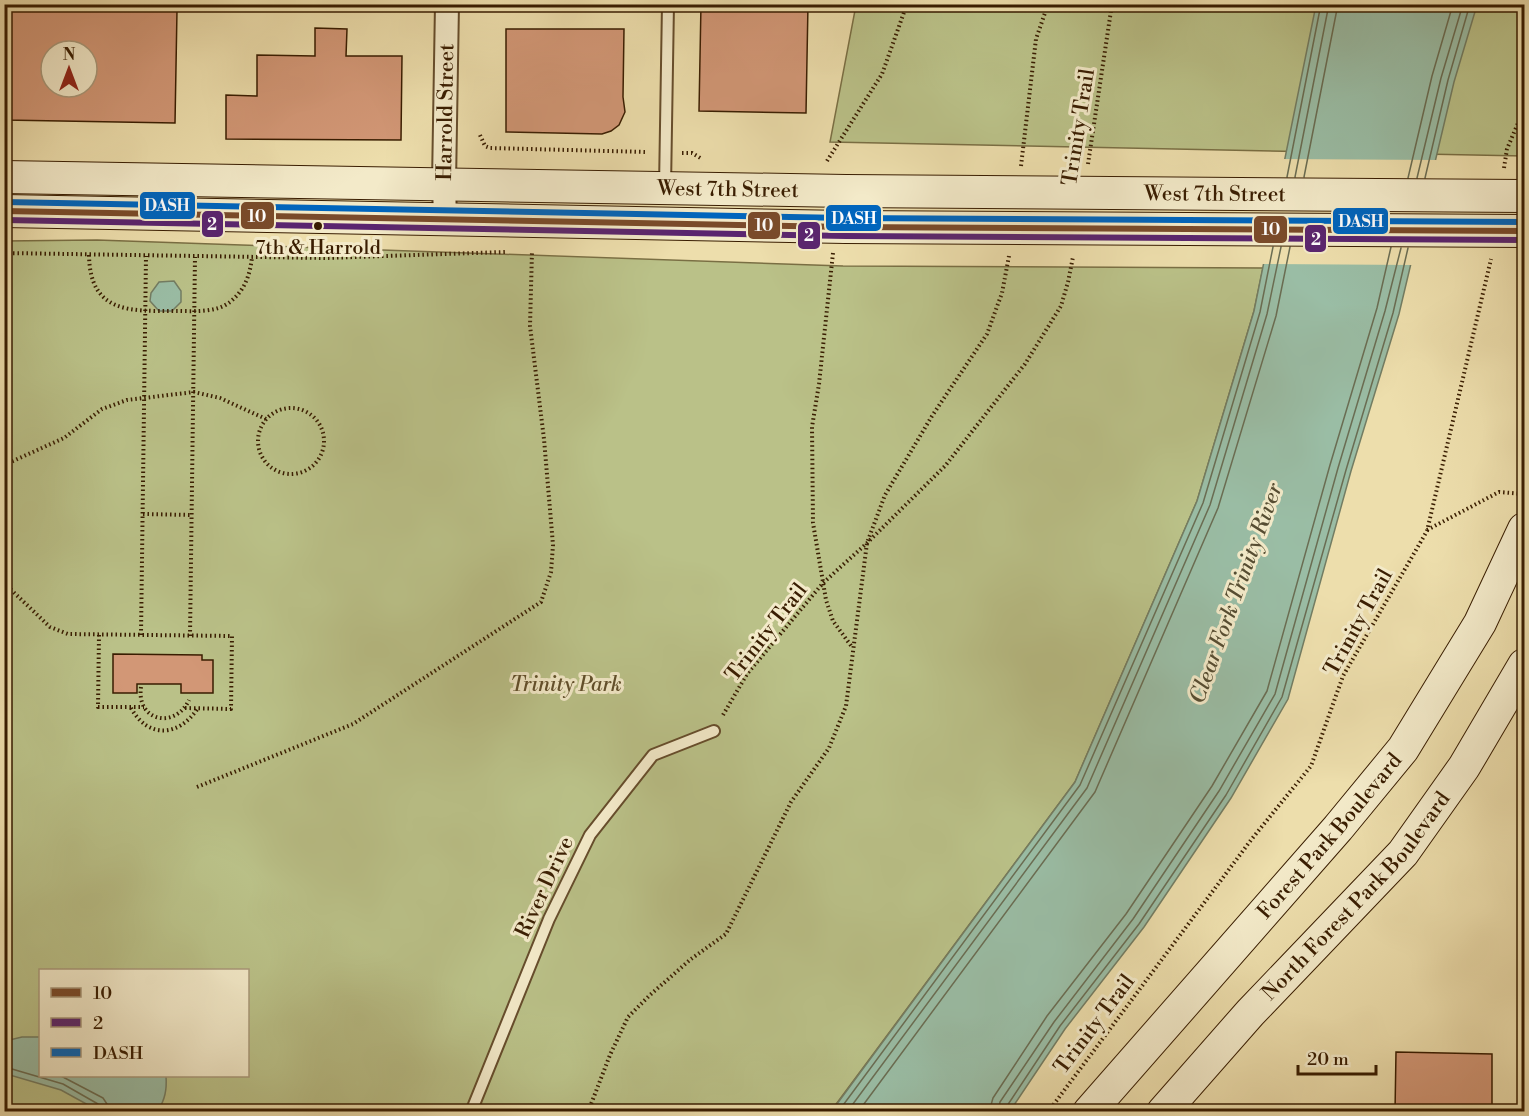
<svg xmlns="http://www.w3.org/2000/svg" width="1529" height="1116" font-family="'Libre Bodoni',serif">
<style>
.green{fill:#bac188;stroke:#7a6f44;stroke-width:1.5;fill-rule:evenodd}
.water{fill:#9abda5;stroke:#737d63;stroke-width:1.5}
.pier{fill:#eddeac}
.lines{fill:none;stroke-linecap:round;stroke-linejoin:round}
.shore{stroke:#6a6d53;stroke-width:1.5}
.building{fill:#d29776;stroke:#391d01;stroke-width:1.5;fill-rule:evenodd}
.lane-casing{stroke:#664d2c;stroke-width:14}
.street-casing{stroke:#664d2c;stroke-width:26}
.secondary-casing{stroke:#391d01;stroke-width:34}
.path{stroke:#391d01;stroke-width:4;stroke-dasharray:1.5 3;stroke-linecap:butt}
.lane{stroke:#f3eac9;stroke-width:10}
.street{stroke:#f3eac9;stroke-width:22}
.secondary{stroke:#f3eac9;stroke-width:32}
.secondary-bridge-casing{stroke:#391d01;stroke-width:34;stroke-linecap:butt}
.secondary-bridge{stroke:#f3eac9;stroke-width:32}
.bus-1-casing{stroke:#f3eac9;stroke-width:10}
.bus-2-casing{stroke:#f3eac9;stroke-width:10}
.bus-3-casing{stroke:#f3eac9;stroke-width:10}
.bus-1{stroke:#7a4b2a;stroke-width:6}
.bus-2{stroke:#5a256f;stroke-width:6}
.bus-3{stroke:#0065bd;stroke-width:6}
.bus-dot{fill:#391d01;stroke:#f3eac9;stroke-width:2}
.labels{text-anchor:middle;stroke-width:6;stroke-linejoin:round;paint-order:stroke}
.bus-label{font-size:20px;fill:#391d01;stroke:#f3eac9}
.street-label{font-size:21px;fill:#391d01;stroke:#f3eac9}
.park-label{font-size:21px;font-style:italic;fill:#604e2a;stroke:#f3eac9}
.water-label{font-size:22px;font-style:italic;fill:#564d32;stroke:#f3eac9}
.line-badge{stroke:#f3eac9;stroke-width:2}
.badge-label{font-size:16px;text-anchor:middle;font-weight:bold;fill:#fff}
</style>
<rect width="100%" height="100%" fill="#eddeac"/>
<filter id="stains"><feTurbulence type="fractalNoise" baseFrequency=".00333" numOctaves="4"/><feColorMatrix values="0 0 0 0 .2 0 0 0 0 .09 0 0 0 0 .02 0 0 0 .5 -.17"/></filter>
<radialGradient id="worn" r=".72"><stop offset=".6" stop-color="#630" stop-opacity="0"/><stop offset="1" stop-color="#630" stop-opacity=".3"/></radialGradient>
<g class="green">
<path d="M856,5H1524V156L830,142Z"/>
<path d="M97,240L843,266L1263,268L1254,311L1197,501L1075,782L831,1111L5,1112L4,241ZM40,970H248V1076H40Z"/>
</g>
<g class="water">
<path d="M1316,5H1477L1454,82L1399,314L1351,471L1288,699L1231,798L1144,927L1065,1029L1010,1111L831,1112L1075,782L1197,501L1254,311Z"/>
<path d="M174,281L181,291V302L172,311H159L150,301L151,293L159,282Z"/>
<path d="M22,1037H40V1076H166C167,1090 165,1099 158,1111H99L61,1090L10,1075L5,1078V1041Z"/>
</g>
<path class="pier" d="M1282,159L1438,160L1413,265L1261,264Z"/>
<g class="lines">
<g class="shore">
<path d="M1287,177L1321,4"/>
<path d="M1295,177L1329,4"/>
<path d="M1304,177L1338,4"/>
<path d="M1408,178L1432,76L1453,4"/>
<path d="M1417,178L1441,78L1463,4"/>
<path d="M1425,178L1448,80L1470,4"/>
<path d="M4,1071L12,1069L63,1084L98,1104L101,1112"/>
<path d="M61,1076L103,1098L107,1104L108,1112"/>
<path d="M838,1112L1080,785L1203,503L1260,312L1273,247"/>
<path d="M847,1112L1087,788L1210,505L1267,314L1281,247"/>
<path d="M858,1112L1095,792L1218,508L1276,316L1290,247"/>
<path d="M989,1112L993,1098L1047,1016L1126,914L1212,786L1267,691L1330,465L1377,308L1391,247"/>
<path d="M998,1112L1000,1102L1054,1022L1133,919L1219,791L1275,694L1338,468L1385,311L1401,248"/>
<path d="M1006,1112L1007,1106L1060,1026L1139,924L1226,795L1282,697L1346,470L1393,313L1408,248"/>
</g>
</g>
<g class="building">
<path d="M701,4H808L806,113L699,111Z"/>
<path d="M4,8L177,10L175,123L4,120ZM51,51H87V87H51Z"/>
<path d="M315,28L347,29L346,56H402L401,140L226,139V95L257,96V55L315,56Z"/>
<path d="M506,29H624L623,97L625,112L619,125L611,131L602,134L506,132Z"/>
<path d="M113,654L202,655V660H213V693H181V684H137V693H113Z"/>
<path d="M1396,1052L1492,1054V1112H1395Z"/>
</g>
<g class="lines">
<defs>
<g id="lane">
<path d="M665,187L668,4"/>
<path d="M471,1112L549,919L590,835L653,755L714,731"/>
</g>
<g id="street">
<path id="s1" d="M445,220L444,183L447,4"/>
</g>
<g id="secondary">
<path id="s2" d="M4,177L846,191"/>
<path d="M4,211L846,227"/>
<path id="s3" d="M1089,1112L1338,828L1403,749L1480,623L1524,529"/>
<path id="s4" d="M1163,1112L1250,1013L1403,853L1464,767L1524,665"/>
</g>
</defs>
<use href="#lane" class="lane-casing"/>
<use href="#street" class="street-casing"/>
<use href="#secondary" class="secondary-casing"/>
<g class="path">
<path d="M480,135L485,146L490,148L647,152"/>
<path d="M682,153H692L702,159"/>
<path d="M827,161L882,74L907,4"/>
<path d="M1088,164L1112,4"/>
<path d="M1021,166L1036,39L1048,4"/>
<path d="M1504,168L1507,149L1524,109"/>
<path d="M4,253L325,258L505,252"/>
<path d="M833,253L819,384L812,427L813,523L826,600L833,621L852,647"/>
<path d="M89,255C90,314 131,311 176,311C194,311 216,313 230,302C245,290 250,275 252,257"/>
<circle cx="291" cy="441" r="33"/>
<path d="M4,465L64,438L102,409L127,400L194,392L220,398L266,419"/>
<path d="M143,514L192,515"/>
<path d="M1427,530L1499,492L1524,494"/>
<path d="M4,583L50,627L68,634L232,636L231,709L185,708"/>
<path d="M99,635L98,707H144"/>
<path d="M141,635L146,256"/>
<path d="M190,636L195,257"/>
<path d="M141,687C136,721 175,730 189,700"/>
<path d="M131,708C148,739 179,737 198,708"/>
<path d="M723,715L747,674L823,583L867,543L945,466L1025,364L1061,306L1068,282L1073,257"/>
<path d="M197,787L353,724L541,602L551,572L553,545L544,439L530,326L532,251"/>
<path d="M588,1112L610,1055L628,1017L650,995L691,959L726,934L791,802L829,748L846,706L867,543L885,495L932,416L987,334L1002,293L1009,256"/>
<path d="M1048,1112L1251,840L1311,766L1343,676L1427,531L1491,259"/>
</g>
<use href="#lane" class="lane"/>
<use href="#street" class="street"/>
<use href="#secondary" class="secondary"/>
<defs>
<g id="secondary-bridge">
<path id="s5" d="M846,191L1524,196"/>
<path d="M846,227L1524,231"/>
</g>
</defs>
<use href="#secondary-bridge" class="secondary-bridge-casing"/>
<use href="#secondary-bridge" class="secondary-bridge"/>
<defs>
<path id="bus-1" d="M4,211L846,227L1524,231"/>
<path id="bus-2" d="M4,220L846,236L1524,240"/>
<path id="bus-3" d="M4,202L846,218L1524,222"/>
</defs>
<use href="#bus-1" class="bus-1-casing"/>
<use href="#bus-2" class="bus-2-casing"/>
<use href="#bus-3" class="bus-3-casing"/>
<use href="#bus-1" class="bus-1"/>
<use href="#bus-2" class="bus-2"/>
<use href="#bus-3" class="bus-3"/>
</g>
<circle class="bus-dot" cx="318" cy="226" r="5"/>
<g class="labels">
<g class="bus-label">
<text x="318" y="254">7th &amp; Harrold</text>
</g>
<g class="street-label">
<text dy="7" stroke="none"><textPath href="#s1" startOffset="108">Harrold Street</textPath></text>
<text transform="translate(1078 127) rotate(-81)" y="7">Trinity Trail</text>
<text dy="7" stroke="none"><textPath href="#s2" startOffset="724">West 7th Street</textPath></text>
<text dy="7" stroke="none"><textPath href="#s5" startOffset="369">West 7th Street</textPath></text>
<text transform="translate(1358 622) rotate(-61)" y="7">Trinity Trail</text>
<text transform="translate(766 632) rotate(-52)" y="7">Trinity Trail</text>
<text dy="7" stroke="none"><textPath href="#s3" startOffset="366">Forest Park Boulevard</textPath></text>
<text transform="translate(544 887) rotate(-65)" y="7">River Drive</text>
<text dy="7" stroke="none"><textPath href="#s4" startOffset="290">North Forest Park Boulevard</textPath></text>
<text transform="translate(1094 1024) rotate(-53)" y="7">Trinity Trail</text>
</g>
<g class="park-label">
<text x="566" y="691">Trinity Park</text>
</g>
<g class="water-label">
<text transform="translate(1235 593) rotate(-70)" y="8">Clear Fork Trinity River</text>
</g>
</g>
<g class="line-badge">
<rect x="139" y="191" width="57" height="29" rx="6" fill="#0065bd"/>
<rect x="240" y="201" width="35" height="29" rx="6" fill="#7a4b2a"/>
<rect x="825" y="204" width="57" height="28" rx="6" fill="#0065bd"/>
<rect x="1332" y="207" width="57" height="28" rx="6" fill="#0065bd"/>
<rect x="201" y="210" width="23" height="28" rx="6" fill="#5a256f"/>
<rect x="747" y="211" width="34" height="29" rx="6" fill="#7a4b2a"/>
<rect x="1253" y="215" width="35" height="29" rx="6" fill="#7a4b2a"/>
<rect x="797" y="221" width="24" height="29" rx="6" fill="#5a256f"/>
<rect x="1304" y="224" width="23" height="29" rx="6" fill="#5a256f"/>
</g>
<g class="badge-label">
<text x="167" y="211">DASH</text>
<text x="257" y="222">10</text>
<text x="854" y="224">DASH</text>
<text x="1361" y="227">DASH</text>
<text x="212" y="230">2</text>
<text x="764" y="231">10</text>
<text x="1271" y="235">10</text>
<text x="809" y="241">2</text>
<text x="1316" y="245">2</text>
</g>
<rect width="1529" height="1116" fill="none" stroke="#eddeac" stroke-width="24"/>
<rect x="6" y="6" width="1517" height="1104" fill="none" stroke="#391d01" stroke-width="3"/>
<rect x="12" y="12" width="1505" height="1092" fill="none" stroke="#391d01" stroke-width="1.5"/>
<rect x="39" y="969" width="210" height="108" fill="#f3eac9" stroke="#a99879" stroke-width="1.5"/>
<rect x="51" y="988" width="30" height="9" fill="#7a4b2a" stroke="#a99879" stroke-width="1.5"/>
<text x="93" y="999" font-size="18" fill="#391d01">10</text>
<rect x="51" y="1018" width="30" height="9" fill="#5a256f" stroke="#a99879" stroke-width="1.5"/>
<text x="93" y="1029" font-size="18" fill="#391d01">2</text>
<rect x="51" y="1048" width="30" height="9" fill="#0065bd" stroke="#a99879" stroke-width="1.5"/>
<text x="93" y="1059" font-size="18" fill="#391d01">DASH</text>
<g transform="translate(69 69)"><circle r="28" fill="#f3eac9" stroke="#a99879" stroke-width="1.5"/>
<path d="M0-4.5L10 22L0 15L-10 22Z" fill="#8f2418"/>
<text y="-9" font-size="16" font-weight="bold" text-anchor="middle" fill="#391d01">N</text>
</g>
<path d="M1298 1065v9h78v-9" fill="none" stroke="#391d01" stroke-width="3"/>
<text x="1307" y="1065" font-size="18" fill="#391d01" stroke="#f3eac9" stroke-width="4.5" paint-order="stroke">20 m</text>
<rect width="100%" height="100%" filter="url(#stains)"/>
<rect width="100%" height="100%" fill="url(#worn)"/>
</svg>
